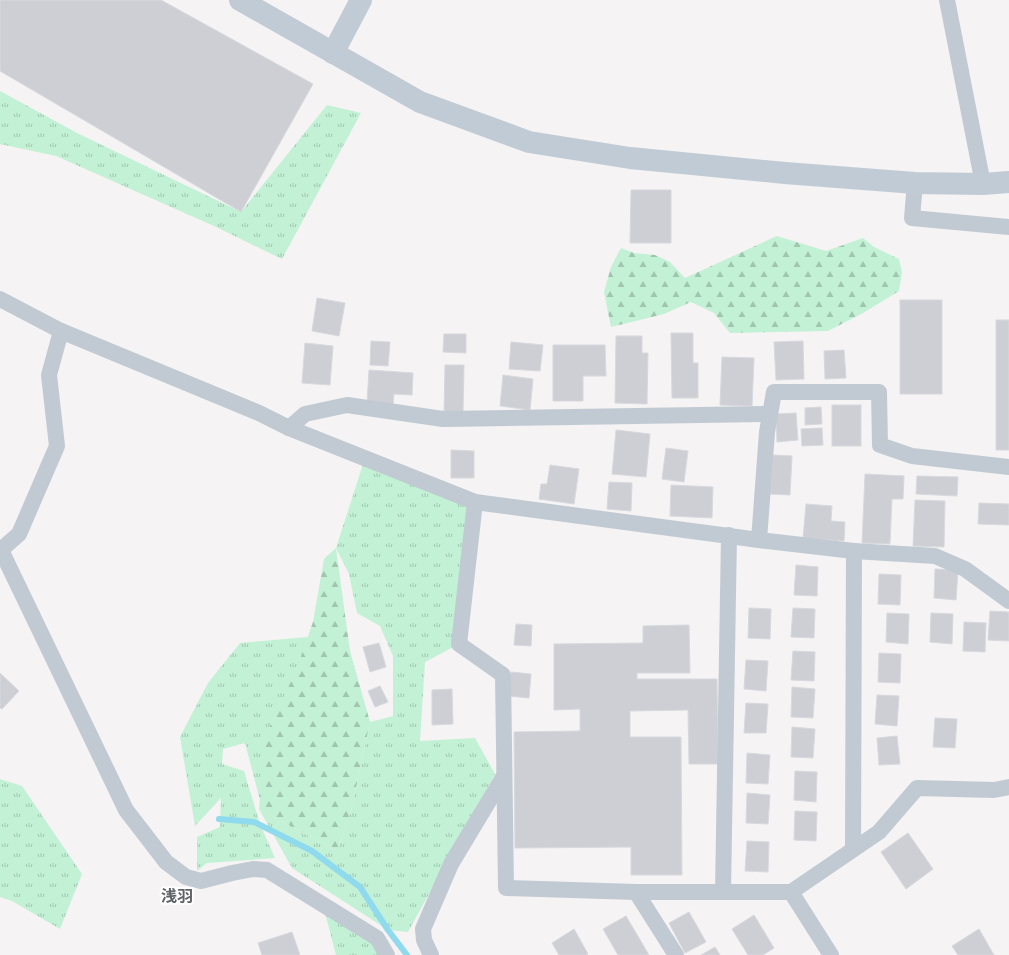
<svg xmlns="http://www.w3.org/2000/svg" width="1009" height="955" font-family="'Fira Sans Condensed','Noto Sans JP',sans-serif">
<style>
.grass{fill:url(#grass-tufts)}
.forest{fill:url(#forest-firs)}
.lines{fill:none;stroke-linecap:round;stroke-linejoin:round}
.stream{stroke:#90daee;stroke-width:6}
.building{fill:#cdcfd5;stroke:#d7d9de}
.street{stroke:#c1cad2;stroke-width:16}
.secondary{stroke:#c1cbd6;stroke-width:22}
.labels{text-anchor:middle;stroke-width:4;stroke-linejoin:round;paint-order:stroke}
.quarter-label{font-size:16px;font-weight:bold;fill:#5f6368;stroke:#fff}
</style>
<defs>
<pattern id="grass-tufts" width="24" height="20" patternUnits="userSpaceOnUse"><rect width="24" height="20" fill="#c3f1d5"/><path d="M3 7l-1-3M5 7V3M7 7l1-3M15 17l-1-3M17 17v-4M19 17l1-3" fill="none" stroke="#a0c6b0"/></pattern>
<pattern id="forest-firs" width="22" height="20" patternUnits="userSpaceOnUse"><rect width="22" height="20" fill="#c3f1d5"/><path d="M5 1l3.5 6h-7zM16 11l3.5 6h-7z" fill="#a0c6b0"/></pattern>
</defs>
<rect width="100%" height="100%" fill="#f5f3f3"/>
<g class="grass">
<path d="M0,91L77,133L241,212L327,105L361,113L282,259L214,226L56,156L0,144Z"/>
<path d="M365,458L475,502L459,644L425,662L420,741L475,738L495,774L408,932L388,930L292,868L259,809L337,851L351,811L370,722L393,716V656L380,626L357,613L349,574L336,548Z"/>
<path d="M308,637L279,726L260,800L245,743L223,749L222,764L244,771L260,824L275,858L207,863L197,871V837L220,827L221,798L195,826L180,737L208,683L240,643Z"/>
<path d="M0,779L22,786L82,874L60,929L12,901L0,897Z"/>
<path d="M323,905L387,955H336Z"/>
</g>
<g class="forest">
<path d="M777,236L826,251L863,238L874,247L899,259L902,272L899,291L863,313L828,331L730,333L714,313L691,302L664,314L611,327L604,292L611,267L621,248L634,253L655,255L670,262L685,278Z"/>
<path d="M336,548L350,651L370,722L351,811L337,851L259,809L266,735L296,671L313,622L324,559Z"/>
</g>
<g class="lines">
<path class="stream" d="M219,819L254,822L312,851L360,887L388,930L407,955"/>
</g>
<g class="building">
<path d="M0,0H161L313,84L241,212L0,71Z"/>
<path d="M631,190H671V243H630Z"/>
<path d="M317,298L345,303L339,336L312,331Z"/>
<rect x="900" y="300" width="42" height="94"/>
<rect x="996" y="320" width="13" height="130"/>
<path d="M671,333H693V363H698V398H672Z"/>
<path d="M444,334H466V353L443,352Z"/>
<path d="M616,336H642V353H648L647,404L615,403Z"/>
<path d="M371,341L390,342L388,366L370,365Z"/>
<path d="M803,341L804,379L776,380L774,342Z"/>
<path d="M511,342L543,345L540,371L509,369Z"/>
<path d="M305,343L333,346L330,385L302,383Z"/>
<path d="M553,345H605L606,376H583V401H553Z"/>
<path d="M844,350L846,378L825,379L824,351Z"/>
<path d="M722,357L754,358L752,406L720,405Z"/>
<path d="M445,365H464L463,413H444Z"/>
<path d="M369,370L413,373L412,395L394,394L393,405L367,403Z"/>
<path d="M503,375L533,379L530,410L500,406Z"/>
<rect x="832" y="405" width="29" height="41"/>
<path d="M821,407L822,424L805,425V408Z"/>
<path d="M796,413L798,440L777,442L776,414Z"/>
<path d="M822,428L823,445L802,446L801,429Z"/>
<path d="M616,430L650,434L646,477L612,474Z"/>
<path d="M666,448L688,451L684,482L662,479Z"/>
<path d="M451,450L474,451V478H451Z"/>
<path d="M773,455L792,456L790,495L770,494Z"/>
<path d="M550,465L579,469L574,504L539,499L541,484H547Z"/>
<path d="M865,474L904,476L903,499H892L890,544L862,543Z"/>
<path d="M917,476L958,477L957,496L916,494Z"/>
<path d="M609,482L632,483L631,511L607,509Z"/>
<path d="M671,485L713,487L712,518L670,516Z"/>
<path d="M915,500L945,501L944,547L913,546Z"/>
<path d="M979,503L1009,504V525L978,524Z"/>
<path d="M806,504L832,506L831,521L845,522L844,541L803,538Z"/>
<path d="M796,565L818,567L817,596L794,595Z"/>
<path d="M935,569L958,570L956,600L934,598Z"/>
<path d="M879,574L901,575L900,605L878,604Z"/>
<path d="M749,608L771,609L770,639L748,638Z"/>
<path d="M793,608L815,609L814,638L791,637Z"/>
<path d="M990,611L1009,612V641L988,640Z"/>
<path d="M887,613L909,614L908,644L886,642Z"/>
<path d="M931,613L953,614L952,644L930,642Z"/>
<path d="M964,622L986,623L985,652L963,651Z"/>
<path d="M516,624L532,625L531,646L514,645Z"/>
<path d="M689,625L690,673H637V679H717L718,764H689L688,710L630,711V737H681L682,875H631V847L515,848L514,732L580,731V709L554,710V644L643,643V626Z"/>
<path d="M379,643L386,667L370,672L363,647Z"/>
<path d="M793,651L815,652L814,681L791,680Z"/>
<path d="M879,653L901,654L900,683L878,682Z"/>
<path d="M746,660L768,661L766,691L744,689Z"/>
<path d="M511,672L531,674L529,698L509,696Z"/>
<path d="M0,673L19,691L2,709L0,708Z"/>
<path d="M380,686L388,702L375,707L368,691Z"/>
<path d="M792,687L815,689L813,718L791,717Z"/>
<path d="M452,689L453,724L432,725V690Z"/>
<path d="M877,695L899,696L897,726L875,724Z"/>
<path d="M746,703L768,704L766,733H744Z"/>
<path d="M935,718L957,719L955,748L933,747Z"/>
<path d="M792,727L815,729L813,758L791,757Z"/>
<path d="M897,736L900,764L879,765L877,738Z"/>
<path d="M747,753L770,755L768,784L746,783Z"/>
<path d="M795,771L817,772L816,802L794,800Z"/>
<path d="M747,793L770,795L768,824L746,823Z"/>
<path d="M795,811L817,812L816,841L794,840Z"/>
<path d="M908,833L933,869L906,889L881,852Z"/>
<path d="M747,841L769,842L768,872L745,871Z"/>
<path d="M689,912L706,942L685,953L669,923Z"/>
<path d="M754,915L774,948L763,955H748L732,929Z"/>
<path d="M626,916L649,955H618L603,929Z"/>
<path d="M574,929L588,954L586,955H559L552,943Z"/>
<path d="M979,929L994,955H958L952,946Z"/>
<path d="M292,932L300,955H262L258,943Z"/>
<path d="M715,947L720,955H701Z"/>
</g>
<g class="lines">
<g class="street">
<path d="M947,0L983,184"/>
<path d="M915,183L912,218L1009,227"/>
<path d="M0,299L61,331L259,413L289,428L475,502L759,540L854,551L935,556L965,569L1009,601"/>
<path d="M289,428L305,414L347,405L443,419L770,414"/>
<path d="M475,502L459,644L503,675L506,888L636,892H791L879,832L917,788L994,790L1009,787"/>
<path d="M759,540L767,432L774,392H879L880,445L912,456L1009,467"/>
<path d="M0,548L126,810L166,862L186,877L201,881L232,873L253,869L267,870L377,938L387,955"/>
<path d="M2,549L19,534L57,446L49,375L61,331"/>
<path d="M853,849L854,551"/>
<path d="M636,892L676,955"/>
<path d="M723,892L729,535"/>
<path d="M791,892L831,955"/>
<path d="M431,955L424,940L423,929L451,864L504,776"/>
</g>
<g class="secondary">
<path d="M240,0L420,102L529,142L630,158L785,173L915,183L983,184L1009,182"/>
<path d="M333,53L361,0"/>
</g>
</g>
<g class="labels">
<g class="quarter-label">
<text x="177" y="902">浅羽</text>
</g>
</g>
</svg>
